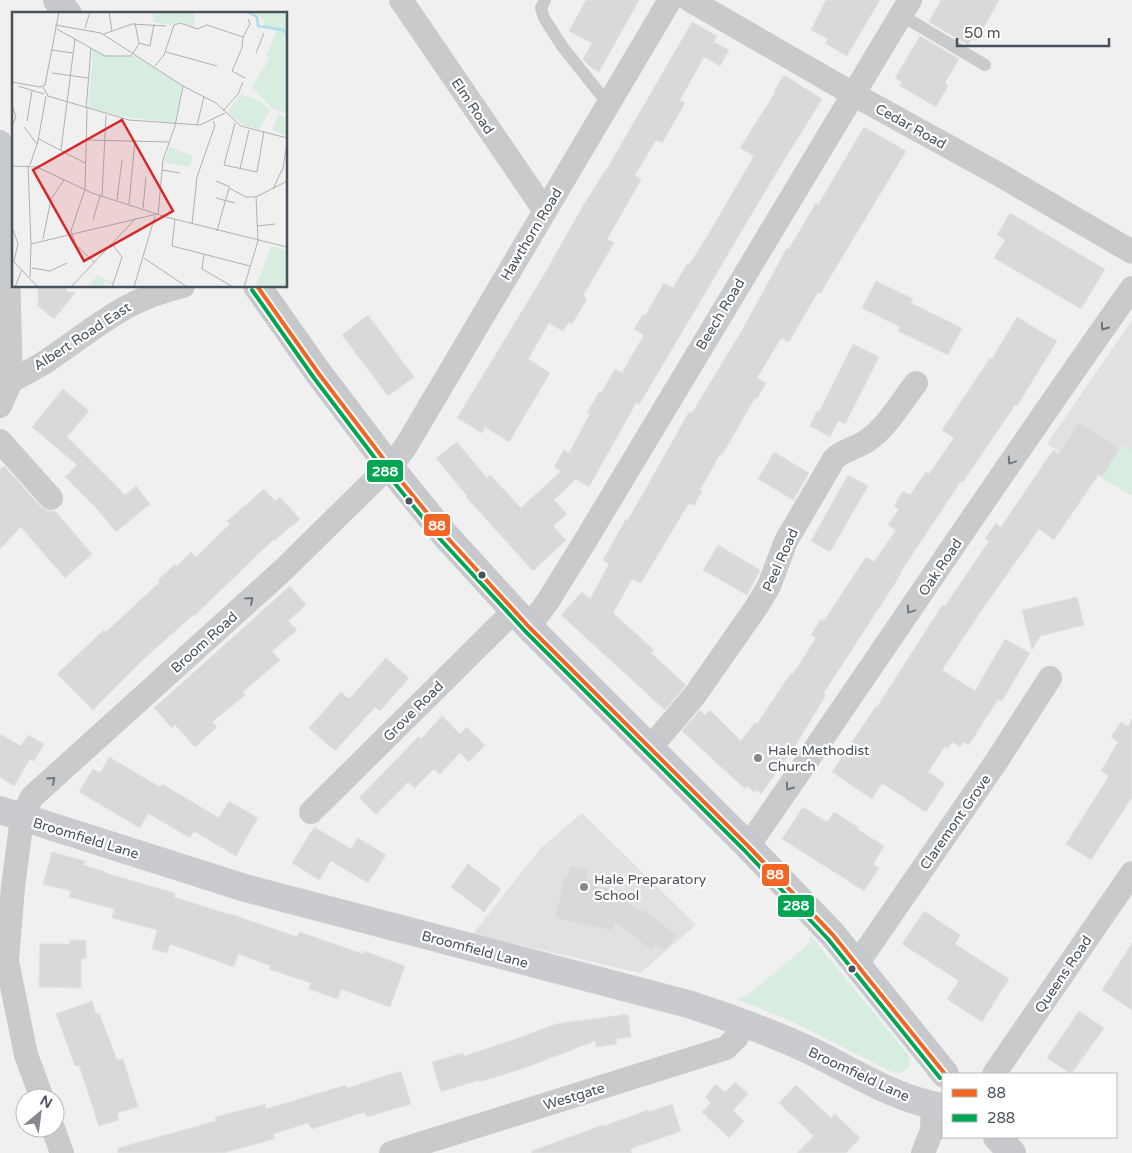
<svg xmlns="http://www.w3.org/2000/svg" width="1132" height="1153" font-family="'Varela Round',sans-serif">
<style>
.education{fill:#e2e1e1}
.green{fill:#d6ede0}
.building{fill:#d9d9da;stroke:#e2e2e3}
.lines{fill:none;stroke-linecap:round;stroke-linejoin:round}
.lane{stroke:#c8cacc;stroke-width:12}
.street{stroke:#c8cacc;stroke-width:24}
.secondary{stroke:#c9cbce;stroke-width:28}
.primary{stroke:#c6c8cb;stroke-width:28}
.bus-1-casing{stroke:#fff;stroke-width:8}
.bus-2-casing{stroke:#fff;stroke-width:8}
.bus-1{stroke:#f26522;stroke-width:4}
.bus-2{stroke:#00a651;stroke-width:4}
.oneway{stroke:#6f767d}
.bus-dot{fill:#49525b;stroke:#fff;stroke-width:2}
.poi-dot{fill:#83898f;stroke:#fff;stroke-width:2}
.labels{text-anchor:middle;stroke-width:4.5;stroke-linejoin:round;paint-order:stroke}
.street-label{font-size:14px;fill:#49525b;stroke:#fff}
.poi-label{font-size:14px;fill:#49525b;stroke:#fff;text-anchor:start}
.inset-river{fill:none;stroke:#aedce8;stroke-width:2.5}
.inset-road{fill:none;stroke:#adb1b4;stroke-width:1}
.view{fill:#d62828;fill-opacity:0.15;stroke:#d62828;stroke-width:2.5}
.inset-edge{fill:none;stroke:#49525b;stroke-width:2.5}
.line-badge{stroke:#fff;stroke-width:2}
.badge-label{font-size:14px;text-anchor:middle;font-weight:bold;fill:#fff}
</style>
<rect width="100%" height="100%" fill="#f0f0f0"/>
<g class="education">
<path d="M1132,320V496L1047,444Z"/>
<path d="M582,813L696,925L640,973L473,934L540,849Z"/>
</g>
<g class="green">
<path d="M1122,444L1132,451V496L1102,478Z"/>
<path d="M810,935L909,1056V1066C904,1073 899,1074 890,1071L791,1021L737,999L748,995L805,947L810,942Z"/>
</g>
<g class="building">
<path d="M586,0H639L599,72L589,66L583,59L592,43L569,31Z"/>
<path d="M826,0H880L847,56L825,43L828,39L811,30Z"/>
<path d="M941,0H999L976,41L972,39L968,45L929,22Z"/>
<path d="M692,22L717,36L714,42L729,50L720,66L704,57L680,100L685,103L662,143L656,140L635,175L641,180L607,239L614,243L583,296L587,299L572,324L569,322L563,331L549,323L528,359L550,373L509,442L485,427L482,433L457,418L545,273L584,204L611,162Z"/>
<path d="M920,36L959,59L945,83L948,86L936,107L900,86L902,82L895,78Z"/>
<path d="M784,75L822,99L770,183L639,405L636,403L589,487L576,479L554,500L567,514L553,526L566,540L533,571L466,497L467,496L436,458L457,442L487,478L490,475L521,508L561,471L554,467L564,450L569,453L590,414L587,413L599,392L601,393L615,369L622,373L644,335L634,329L643,314L645,316L664,283L673,288L687,264L689,265L708,235L754,156L740,148L776,91H774Z"/>
<path d="M864,127L906,151L820,294L818,292L789,342L781,338L757,378L766,383L757,399L755,398L722,455L720,454L700,490L702,491L694,506L689,503L641,583L632,579L613,613L654,650L651,653L686,685L665,710L561,615L582,592L590,599L609,564L603,560L626,519L628,520L689,412L692,413L741,332L787,248L789,249L816,203L818,205Z"/>
<path d="M1010,213L1105,269L1081,309L994,258L1005,240L997,235Z"/>
<path d="M876,281L913,299L911,303L962,328L948,355L898,331L900,327L862,308Z"/>
<path d="M38,286H67V292H76L54,319L38,306Z"/>
<path d="M368,315L414,377L388,396L342,335Z"/>
<path d="M1017,317L1057,341L1017,406L1015,405L963,482L961,481L900,573L901,574L823,694L826,695L793,749L761,794L756,790L754,792L747,786L745,789L682,731L700,710L705,715L710,710L741,741L755,722L757,724L791,673L793,674L816,638L811,635L821,619L824,621L866,557L874,562L896,530L888,525L899,509L894,506L903,491L910,495L926,472L929,474L954,438L942,430L990,358L992,359Z"/>
<path d="M853,344L879,357L845,424L838,421L830,437L810,426L817,411L819,412Z"/>
<path d="M63,389L89,411L67,437L125,495L136,486L150,504L116,532L98,510L65,477L77,465L32,427Z"/>
<path d="M1078,422L1120,448L1102,476L1099,474L1054,540L1039,529L981,611L942,670L975,691L1005,639L1030,653L1002,701L998,699L969,745L964,742L960,747L952,742L948,748L945,746L928,772L945,783L926,812L882,783L872,799L832,772L876,706L877,707L943,604L945,606L989,541L985,539L996,523L1001,527L1053,450L1059,454Z"/>
<path d="M774,452L809,473L793,500L758,479Z"/>
<path d="M4,466L41,507L47,511H55L92,554L65,578L21,527L0,549V469Z"/>
<path d="M848,475L868,486L830,552L811,541Z"/>
<path d="M264,489L275,501L280,497L300,519L274,541L273,540L194,616L193,615L146,657L93,710L57,674L104,630L106,632L160,582L158,580L175,564L177,566L191,552L196,557L230,524L227,521Z"/>
<path d="M718,545L760,570L747,595L703,570Z"/>
<path d="M290,586L306,605L288,621L297,630L272,651L280,660L243,692L245,695L212,722L217,727L195,747L175,725L172,728L154,708Z"/>
<path d="M1077,597L1084,625L1040,636L1032,650L1022,610Z"/>
<path d="M386,658L409,678L380,711L375,707L335,751L309,728L341,692L349,699Z"/>
<path d="M442,716L460,734L467,727L485,745L469,762L460,753L440,774L434,769L415,788L408,782L376,814L359,798L418,737L421,739Z"/>
<path d="M1132,719V797L1091,860L1066,844L1109,776L1101,771L1118,742L1111,737L1121,722L1128,726Z"/>
<path d="M0,734L21,746L28,735L44,744L34,761L30,759L14,786L0,777Z"/>
<path d="M109,757L160,787L162,784L219,818L229,801L258,818L236,856L194,831L190,838L148,813L140,828L79,792L93,769L100,773Z"/>
<path d="M803,807L827,822L834,812L858,827L857,829L884,846L873,864L879,868L864,891L782,839Z"/>
<path d="M314,827L351,849L358,838L386,855L368,883L331,861L319,880L292,863Z"/>
<path d="M52,852L85,861L84,865L106,872L105,873L175,893L174,897L231,915V914L297,937L299,932L363,954L364,951L405,966L390,1007L341,989L338,999L309,989L311,983L269,969L271,966L238,954L234,967L170,944L167,953L152,949L157,930L112,918L114,909L69,897L71,891L43,884Z"/>
<path d="M468,864L501,889L484,912L451,887Z"/>
<path d="M570,865L588,869L586,878L594,880L593,885L622,891L621,897L641,912L644,909L677,936L664,951L656,944L651,950L615,922L613,931L555,918L564,877L567,878Z"/>
<path d="M924,911L960,935L955,944L1009,979L982,1022L947,999L959,981L902,944Z"/>
<path d="M70,940H86V959H81V988L39,987L40,944H70Z"/>
<path d="M1132,943V1010L1102,990Z"/>
<path d="M92,1001L96,1014L99,1013L117,1060L123,1059L138,1107L117,1113L119,1120L99,1126L79,1065L75,1066L56,1014Z"/>
<path d="M1079,1011L1104,1028L1071,1074L1047,1058Z"/>
<path d="M628,1014L631,1037L616,1039L617,1044L596,1047L595,1041L522,1069L479,1082V1080L441,1092L432,1062L463,1053L464,1056L510,1041L556,1024Z"/>
<path d="M401,1071L411,1104L367,1117L365,1112L312,1129L308,1123L273,1134L274,1139L223,1153H118V1148L216,1121L215,1117L265,1104L266,1109L346,1085L347,1088Z"/>
<path d="M735,1082L748,1094L733,1110L744,1121L729,1138L702,1112L711,1103L705,1097L716,1084L725,1092Z"/>
<path d="M796,1085L831,1118L835,1114L860,1138L846,1153H797L814,1136L779,1103Z"/>
<path d="M672,1104L681,1131L630,1149L632,1153H532V1151L603,1125L604,1126L648,1110V1112Z"/>
</g>
<g class="lines">
<g class="lane">
<path d="M545,0L541,8L544,18L562,46L608,104"/>
<path d="M901,15L985,65"/>
</g>
<g class="street">
<path d="M401,0L545,211"/>
<path d="M690,0L853,94L1000,175L1132,252"/>
<path d="M0,142L8,268L11,381L0,406"/>
<path d="M11,381C23,374 37,368 48,360C96,328 125,299 183,286"/>
<path d="M0,441L51,498"/>
<path d="M529,627L548,601L587,538L910,0"/>
<path d="M650,748L695,695L757,606L769,586L786,541L834,459C844,449 858,448 868,440C888,426 901,402 916,383"/>
<path d="M311,812L514,611"/>
<path d="M748,846C877,661 1001,472 1132,288"/>
<path d="M857,964L996,762L1050,678"/>
<path d="M994,1074L1132,873"/>
<path d="M42,1098L26,1055L7,961L13,887L22,818L32,797L282,571L397,458L406,446L670,0"/>
<path d="M53,1128L62,1153"/>
<path d="M391,1153L726,1048L737,1037L744,1023"/>
<path d="M923,1153L932,1130L933,1105"/>
</g>
<path class="secondary" d="M0,810L245,888L688,1004C731,1018 773,1033 813,1052C856,1073 895,1099 943,1107"/>
<g class="primary">
<path d="M57,0L68,14"/>
<path d="M257,286L319,374L389,466L445,535L529,627L748,846L833,935L945,1074"/>
<path d="M997,1137L1012,1153"/>
</g>
<defs>
<path id="bus-1" d="M257,286L319,374L389,466L445,535L529,627L748,846L833,935L945,1074"/>
<path id="bus-2" d="M252,290L314,378L384,470L440,539L525,631L744,850L828,939L940,1078"/>
</defs>
<use href="#bus-1" class="bus-1-casing"/>
<use href="#bus-2" class="bus-2-casing"/>
<use href="#bus-1" class="bus-1"/>
<use href="#bus-2" class="bus-2"/>
</g>
<defs><path id="oneway-chevron" d="M-2-3.5L2.5 0L-2 3.5" fill="none" stroke-width="1.6" stroke-linecap="round" stroke-linejoin="round" transform="scale(1.25)"/></defs>
<g class="oneway">
<use href="#oneway-chevron" transform="translate(1104 327) rotate(125)"/>
<use href="#oneway-chevron" transform="translate(1011 461) rotate(124)"/>
<use href="#oneway-chevron" transform="translate(250 600) rotate(-42)"/>
<use href="#oneway-chevron" transform="translate(910 610) rotate(124)"/>
<use href="#oneway-chevron" transform="translate(52 780) rotate(-42)"/>
<use href="#oneway-chevron" transform="translate(789 787) rotate(125)"/>
</g>
<g class="bus-dot">
<circle cx="409" cy="501" r="4.5"/>
<circle cx="482" cy="575" r="4.5"/>
<circle cx="852" cy="969" r="4.5"/>
</g>
<g class="poi-dot">
<circle cx="758" cy="758" r="5"/>
<circle cx="584" cy="887" r="5"/>
</g>
<g class="labels">
<g class="street-label">
<text transform="translate(473 106) rotate(56)" y="5">Elm Road</text>
<text transform="translate(911 126) rotate(29)" y="5">Cedar Road</text>
<text transform="translate(531 234) rotate(-59)" y="5">Hawthorn Road</text>
<text transform="translate(720 314) rotate(-59)" y="5">Beech Road</text>
<text transform="translate(82 336) rotate(-33)" y="5">Albert Road East</text>
<text transform="translate(780 560) rotate(-66)" y="5">Peel Road</text>
<text transform="translate(940 567) rotate(-56)" y="5">Oak Road</text>
<text transform="translate(204 642) rotate(-42)" y="5">Broom Road</text>
<text transform="translate(413 711) rotate(-45)" y="5">Grove Road</text>
<text transform="translate(955 822) rotate(-55)" y="5">Claremont Grove</text>
<text transform="translate(86 838) rotate(17)" y="5">Broomfield Lane</text>
<text transform="translate(475 949) rotate(15)" y="5">Broomfield Lane</text>
<text transform="translate(1063 974) rotate(-56)" y="5">Queens Road</text>
<text transform="translate(859 1074) rotate(25)" y="5">Broomfield Lane</text>
<text transform="translate(574 1096) rotate(-17)" y="5">Westgate</text>
</g>
<g class="poi-label">
<text x="768" y="755">Hale Methodist<tspan x="768" dy="16">Church</tspan></text>
<text x="594" y="884">Hale Preparatory<tspan x="594" dy="16">School</tspan></text>
</g>
</g>
<g transform="translate(12 12)">
<rect width="275" height="275" fill="#f0f0f0"/>
<path d="M141,0H182L183,16L168,10L159,13L142,10ZM241,0H275V102L260,96L240,75L258,46L255,44L264,19L251,15L252,8ZM81,37L94,44H125L170,74L163,111L114,105L76,96ZM229,82L248,89L258,99L247,117L233,114L215,100ZM266,102L275,106V124L260,118ZM158,135L181,144L177,155L152,150ZM259,234L275,238V275H244ZM86,263L100,271L99,273L93,269L90,275L76,274Z" fill="#d6ede0"/>
<path class="inset-river" d="M236,0L245,5L246,14L271,18L275,22"/>
<path class="inset-road" d="M97,0L100,19M43,13L89,21L171,74L204,91L229,114L275,126M73,16L78,0M45,17L93,44H119L127,32L123,11M92,22L120,12L154,14M231,25L238,12L236,7M127,31L138,34L142,12M39,38L61,41M154,40L205,54M244,41L252,21M143,54L152,43L162,13L168,11L185,17L195,13L231,25L230,36L220,59L233,66M40,61L76,66M0,70L28,75L33,73L47,0M6,74L32,82M31,75L36,84L117,108L188,113L213,101M0,93L4,105L0,114M74,97L79,36M75,97L73,177L59,219L64,233L83,251M211,99L226,82L231,70M15,109L20,79M223,111L212,153L245,160L252,119M185,113L192,85M12,115L25,132M27,127L73,151M74,128L158,130M49,138L63,27M16,153L19,232M18,153L26,129L34,84M0,154L25,155L80,181L154,205L275,235M228,157L237,118M150,158L168,161M22,160L39,187L31,227M204,169L218,175M261,177L271,156L275,131M90,184L94,103M204,186L223,191M39,187L52,168M105,188L110,148M117,192L123,128M131,196L134,165M146,203L151,148L163,114L171,74M163,207L160,234L238,254M81,208L88,184M180,212L185,165L203,113L201,109M245,214L263,212M0,215L6,232L2,249M205,219L217,176L234,185H244M192,242L190,257L221,275M132,246L175,275M0,248L26,275M20,256L38,259L55,251M18,265L19,232L145,202M3,275L10,258M59,275L124,206M100,275L110,245L101,233M122,275L143,204M232,275L246,229L244,185L275,169"/>
<path class="view" d="M110,108L161,199L72,249L21,158Z"/>
<rect width="275" height="275" class="inset-edge"/>
</g>
<g class="line-badge">
<rect x="366" y="459" width="38" height="24" rx="5" fill="#00a651"/>
<rect x="423" y="513" width="28" height="24" rx="5" fill="#f26522"/>
<rect x="761" y="863" width="29" height="24" rx="5" fill="#f26522"/>
<rect x="777" y="894" width="38" height="24" rx="5" fill="#00a651"/>
</g>
<g class="badge-label">
<text x="385" y="476">288</text>
<text x="437" y="530">88</text>
<text x="775" y="879">88</text>
<text x="796" y="910">288</text>
</g>
<rect x="942" y="1073" width="175" height="65" fill="#ffffff" stroke="#b6babd"/>
<rect x="952" y="1089" width="25" height="8" fill="#f26522" stroke="#b6babd"/>
<text x="987" y="1098" font-size="15" fill="#49525b">88</text>
<rect x="952" y="1114" width="25" height="8" fill="#00a651" stroke="#b6babd"/>
<text x="987" y="1123" font-size="15" fill="#49525b">288</text>
<g transform="translate(40 1113) rotate(29)"><circle r="24" fill="#ffffff" stroke="#b6babd"/>
<path d="M0-4L9 19L0 12L-9 19Z" fill="#83898f"/>
<text y="-8" font-size="14" font-weight="bold" text-anchor="middle" fill="#49525b">N</text>
</g>
<path d="M957 38v8h152v-8" fill="none" stroke="#49525b" stroke-width="2.5"/>
<text x="964" y="38" font-size="15" fill="#49525b" stroke="#ffffff" stroke-width="4" paint-order="stroke">50 m</text>
</svg>
